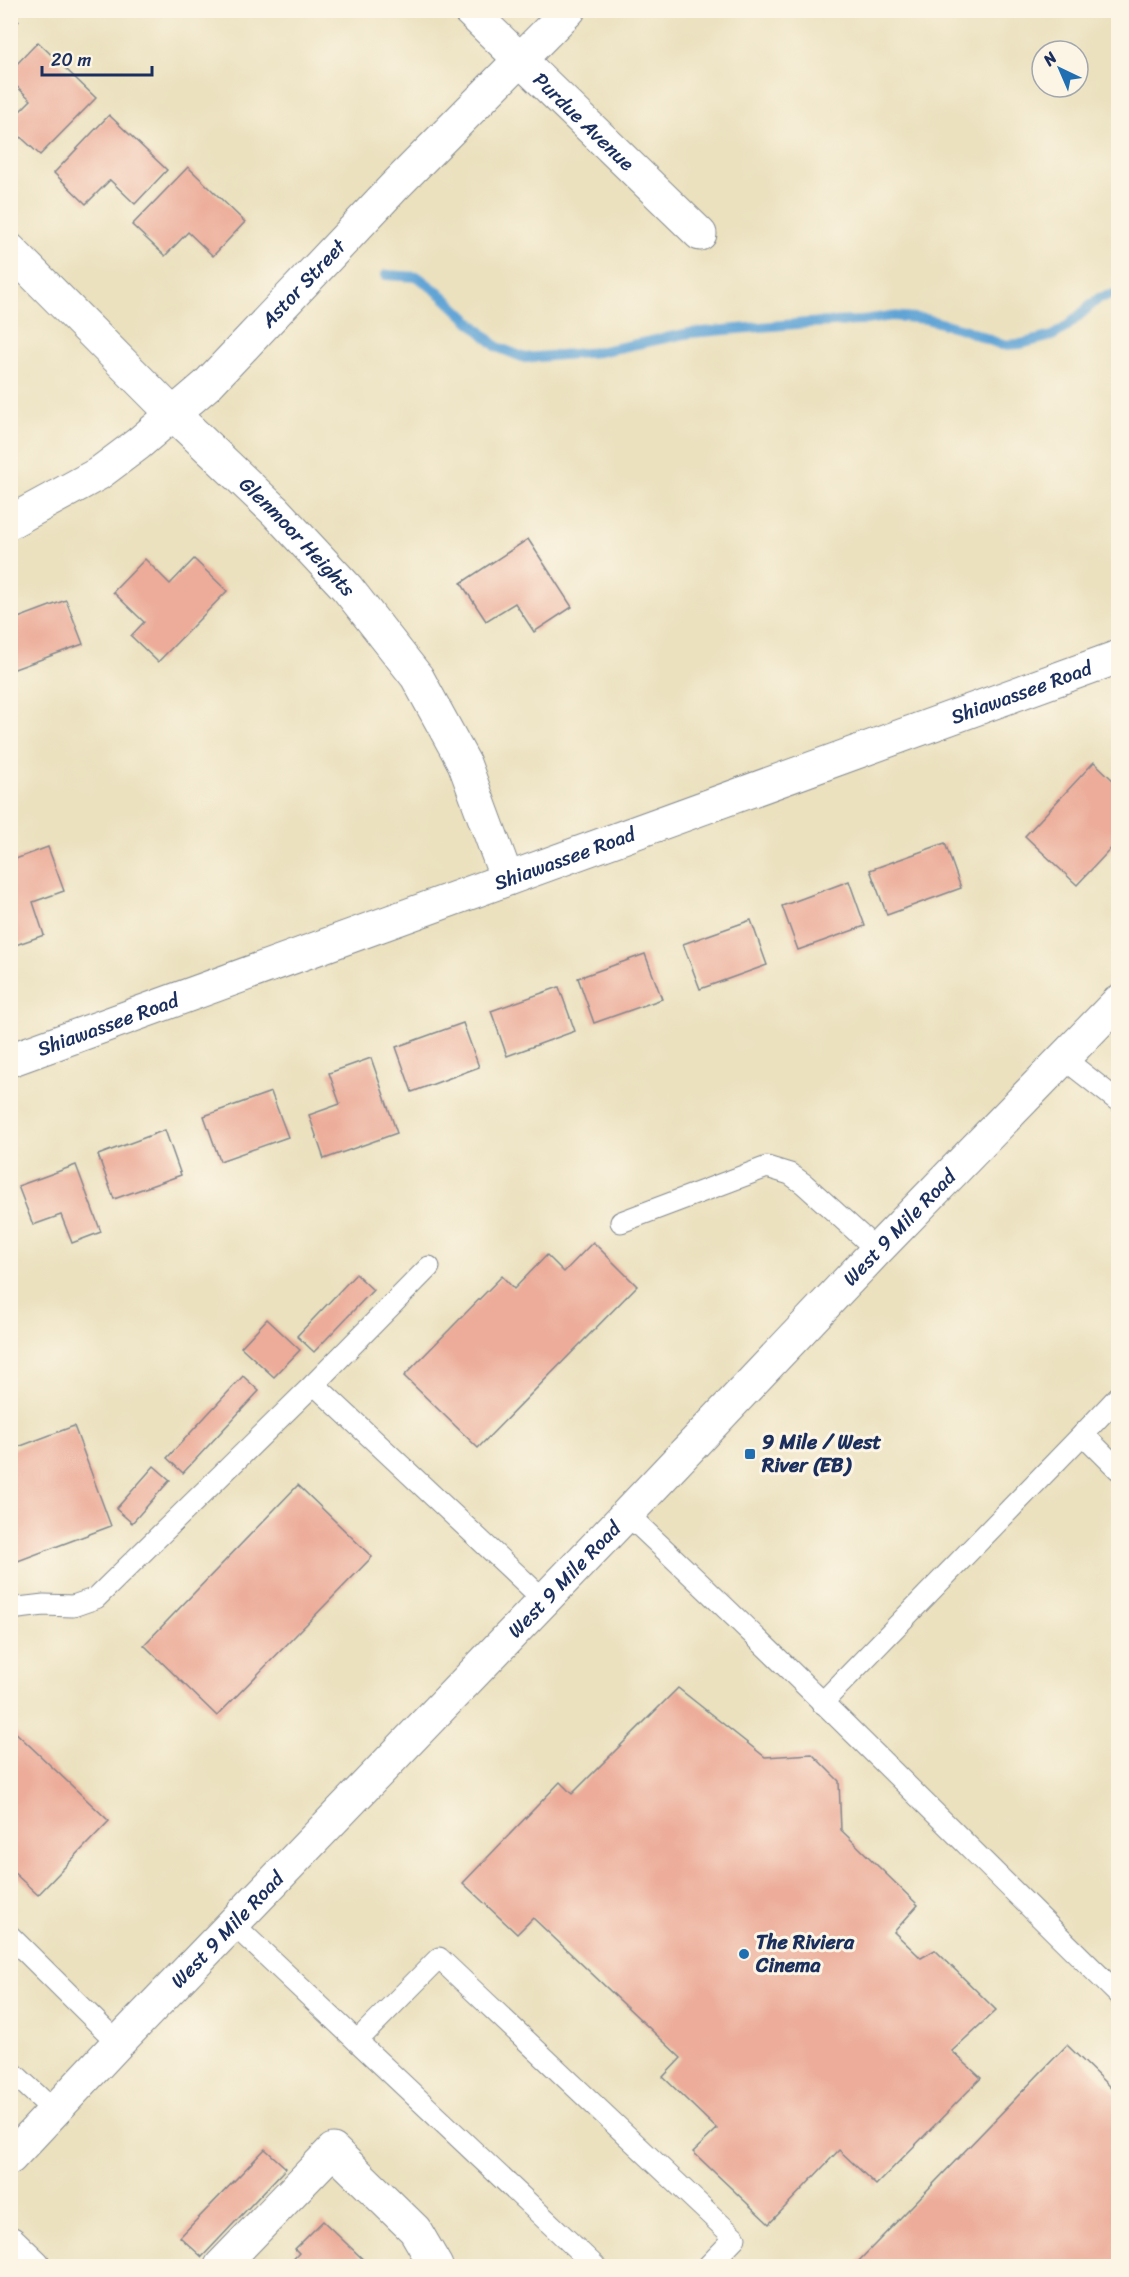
<svg xmlns="http://www.w3.org/2000/svg" width="1129" height="2277" font-family="Sriracha,sans-serif">
<style>
.lines{fill:none;stroke-linecap:round;stroke-linejoin:round}
.stream{stroke:#61a4d6;stroke-width:10}
.building{fill:#ecac99}
.lane-casing{stroke:#83888e;stroke-width:23}
.street-casing{stroke:#83888e;stroke-width:35}
.secondary-casing{stroke:#83888e;stroke-width:35}
.lane{stroke:#fff;stroke-width:21}
.street{stroke:#fff;stroke-width:33}
.secondary{stroke:#fff;stroke-width:33}
.poi-dot{fill:#1f6fb2;stroke:#fcf5e5;stroke-width:2}
.labels{text-anchor:middle;stroke-width:6;stroke-linejoin:round;paint-order:stroke}
.street-label{font-size:20px;fill:#1b2f5e;stroke:#fcf5e5}
.poi-label{font-size:20px;font-weight:bold;fill:#1b2f5e;stroke:#fcf5e5;text-anchor:start}
</style>
<rect width="100%" height="100%" fill="#fcf5e5"/>
<filter id="ink" filterUnits="userSpaceOnUse"><feTurbulence type="fractalNoise" baseFrequency=".0167" numOctaves="2"/><feDisplacementMap in="SourceGraphic" scale="12" xChannelSelector="R" yChannelSelector="G"/><feConvolveMatrix kernelMatrix="1 2 1 2 8 2 1 2 1" color-interpolation-filters="sRGB"/></filter>
<filter id="wash" filterUnits="userSpaceOnUse"><feTurbulence type="fractalNoise" baseFrequency=".008" numOctaves="4" result="noise"/><feDisplacementMap in="SourceGraphic" scale="24" xChannelSelector="R" yChannelSelector="G"/><feGaussianBlur stdDeviation="1.35" result="paint"/><feColorMatrix in="noise" values="0 0 0 0 0 0 0 0 0 0 0 0 0 0 0 0 0 1.4 0 .05"/><feComposite in="paint" operator="in"/></filter>
<g filter="url(#wash)">
<rect width="100%" height="100%" fill="#ebe1bf"/>
<g class="lines">
<path class="stream" d="M386,275L418,277L443,296L497,347L525,358L598,352L690,333L808,323L859,321L891,316L926,319L963,329L1002,345L1021,344L1052,336L1065,328L1099,298L1118,293"/>
</g>
<g id="blocks">
<g class="building">
<path d="M10,13L19,21L10,30Z"/>
<path d="M38,42L96,98L40,155L10,127V121L31,100L10,80V71Z"/>
<path d="M109,115L167,170L135,204L110,180L86,204L54,173Z"/>
<path d="M188,167L245,222L213,256L188,232L165,256L132,225Z"/>
<path d="M528,539L572,607L534,632L515,603L486,621L461,583Z"/>
<path d="M145,559L170,584L194,559L227,591L158,662L131,636L144,622L113,592Z"/>
<path d="M66,600L83,644L12,670L10,621Z"/>
<path d="M1094,762L1118,785V841L1077,885L1025,836Z"/>
<path d="M945,843L961,888L887,915L870,870Z"/>
<path d="M48,847L64,891L33,902L44,935L10,947V861Z"/>
<path d="M849,881L865,926L798,950L782,906Z"/>
<path d="M751,920L767,965L700,989L683,944Z"/>
<path d="M645,954L662,999L594,1023L578,978Z"/>
<path d="M559,987L575,1031L507,1056L491,1011Z"/>
<path d="M463,1023L479,1067L412,1092L396,1047Z"/>
<path d="M371,1058L397,1133L324,1159L309,1115L340,1104L329,1073Z"/>
<path d="M271,1092L288,1137L220,1161L204,1116Z"/>
<path d="M165,1130L181,1175L114,1199L98,1155Z"/>
<path d="M76,1165L101,1232L72,1243L61,1215L33,1225L18,1186Z"/>
<path d="M593,1242L637,1286L478,1448L404,1376L502,1276L514,1289L547,1255L564,1272Z"/>
<path d="M356,1274L373,1290L314,1352L297,1336Z"/>
<path d="M267,1319L300,1350L274,1377L241,1347Z"/>
<path d="M243,1376L259,1391L183,1473L167,1458Z"/>
<path d="M74,1426L111,1526L10,1564V1450Z"/>
<path d="M154,1466L170,1480L132,1523L116,1509Z"/>
<path d="M298,1485L372,1557L217,1716L144,1645Z"/>
<path d="M678,1688L765,1757L812,1754L839,1781L841,1830L918,1905L894,1932L921,1958L935,1950L996,2010L952,2051L981,2078L876,2185L839,2150L769,2224L693,2152L717,2129L663,2077L681,2058L533,1918L517,1934L463,1883L560,1782L572,1794Z"/>
<path d="M10,1727L109,1821L38,1895L10,1869Z"/>
<path d="M1067,2045L1118,2095V2266H854Z"/>
<path d="M265,2149L286,2168L202,2257L180,2237Z"/>
<path d="M323,2221L370,2266H287L299,2253L295,2249Z"/>
</g>
</g>
</g>
<g filter="url(#ink)">
<use href="#blocks" fill-opacity="0" stroke="#83888e" stroke-width="1.5"/>
<g class="lines">
<defs>
<g id="lane">
<path d="M1063,1058L1118,1101"/>
<path d="M621,1222L767,1167L790,1174L804,1184L877,1250"/>
<path d="M314,1384L545,1601"/>
<path d="M1118,1397L1083,1434L1118,1469"/>
<path d="M627,1514C794,1671 955,1834 1118,1994"/>
<path d="M10,1609L44,1605L73,1606L96,1598L314,1384L429,1267"/>
<path d="M822,1703L1083,1434"/>
<path d="M233,1924L595,2266"/>
<path d="M10,1936L118,2043"/>
<path d="M357,2041L439,1958L735,2238L708,2266"/>
<path d="M10,2070L55,2112"/>
</g>
<g id="street">
<path id="s1" d="M469,10L700,234"/>
<path id="s2" d="M10,250L173,414L275,511L347,588L417,677L464,763L507,879"/>
<path id="s3" d="M10,522L98,474L138,444L207,385L394,187L569,10"/>
<path d="M10,2243L34,2266"/>
<path d="M221,2266L333,2150L415,2230L436,2266"/>
</g>
<g id="secondary">
<path id="s4" d="M10,1060L1118,657"/>
<path id="s5" d="M10,2158L118,2043L627,1514L877,1250L1118,1002"/>
</g>
</defs>
<use href="#lane" class="lane-casing"/>
<use href="#street" class="street-casing"/>
<use href="#secondary" class="secondary-casing"/>
<use href="#lane" class="lane"/>
<use href="#street" class="street"/>
<use href="#secondary" class="secondary"/>
</g>
</g>
<g class="poi-dot">
<rect x="744" y="1448" width="12" height="12" rx="3"/>
<circle cx="744" cy="1954" r="6"/>
</g>
<g class="labels">
<g class="street-label">
<text dy="7" stroke="none"><textPath href="#s1" startOffset="160">Purdue Avenue</textPath></text>
<text dy="7" stroke="none"><textPath href="#s3" startOffset="381">Astor Street</textPath></text>
<text dy="7" stroke="none"><textPath href="#s2" startOffset="406">Glenmoor Heights</textPath></text>
<text dy="7" stroke="none"><textPath href="#s4" startOffset="1076">Shiawassee Road</textPath></text>
<text dy="7" stroke="none"><textPath href="#s4" startOffset="590">Shiawassee Road</textPath></text>
<text dy="7" stroke="none"><textPath href="#s4" startOffset="104">Shiawassee Road</textPath></text>
<text dy="7" stroke="none"><textPath href="#s5" startOffset="1287">West 9 Mile Road</textPath></text>
<text dy="7" stroke="none"><textPath href="#s5" startOffset="801">West 9 Mile Road</textPath></text>
<text dy="7" stroke="none"><textPath href="#s5" startOffset="315">West 9 Mile Road</textPath></text>
</g>
<g class="poi-label">
<text x="762" y="1449">9 Mile / West<tspan x="762" dy="23">River (EB)</tspan></text>
<text x="756" y="1949">The Riviera<tspan x="756" dy="23">Cinema</tspan></text>
</g>
</g>
<rect width="1129" height="2277" fill="none" stroke="#fcf5e5" stroke-width="36"/>
<g transform="translate(1060 69) rotate(316)"><circle r="28" fill="#fcf5e5" stroke="#a2a6af" stroke-width="1.5"/>
<path d="M0-4.5L10 22L0 15L-10 22Z" fill="#1f6fb2"/>
<text y="-9" font-size="16" font-weight="bold" text-anchor="middle" fill="#1b2f5e">N</text>
</g>
<path d="M42 66v9h110v-9" fill="none" stroke="#1b2f5e" stroke-width="3"/>
<text x="51" y="66" font-size="18" fill="#1b2f5e" stroke="#fcf5e5" stroke-width="4.5" paint-order="stroke">20 m</text>
</svg>
